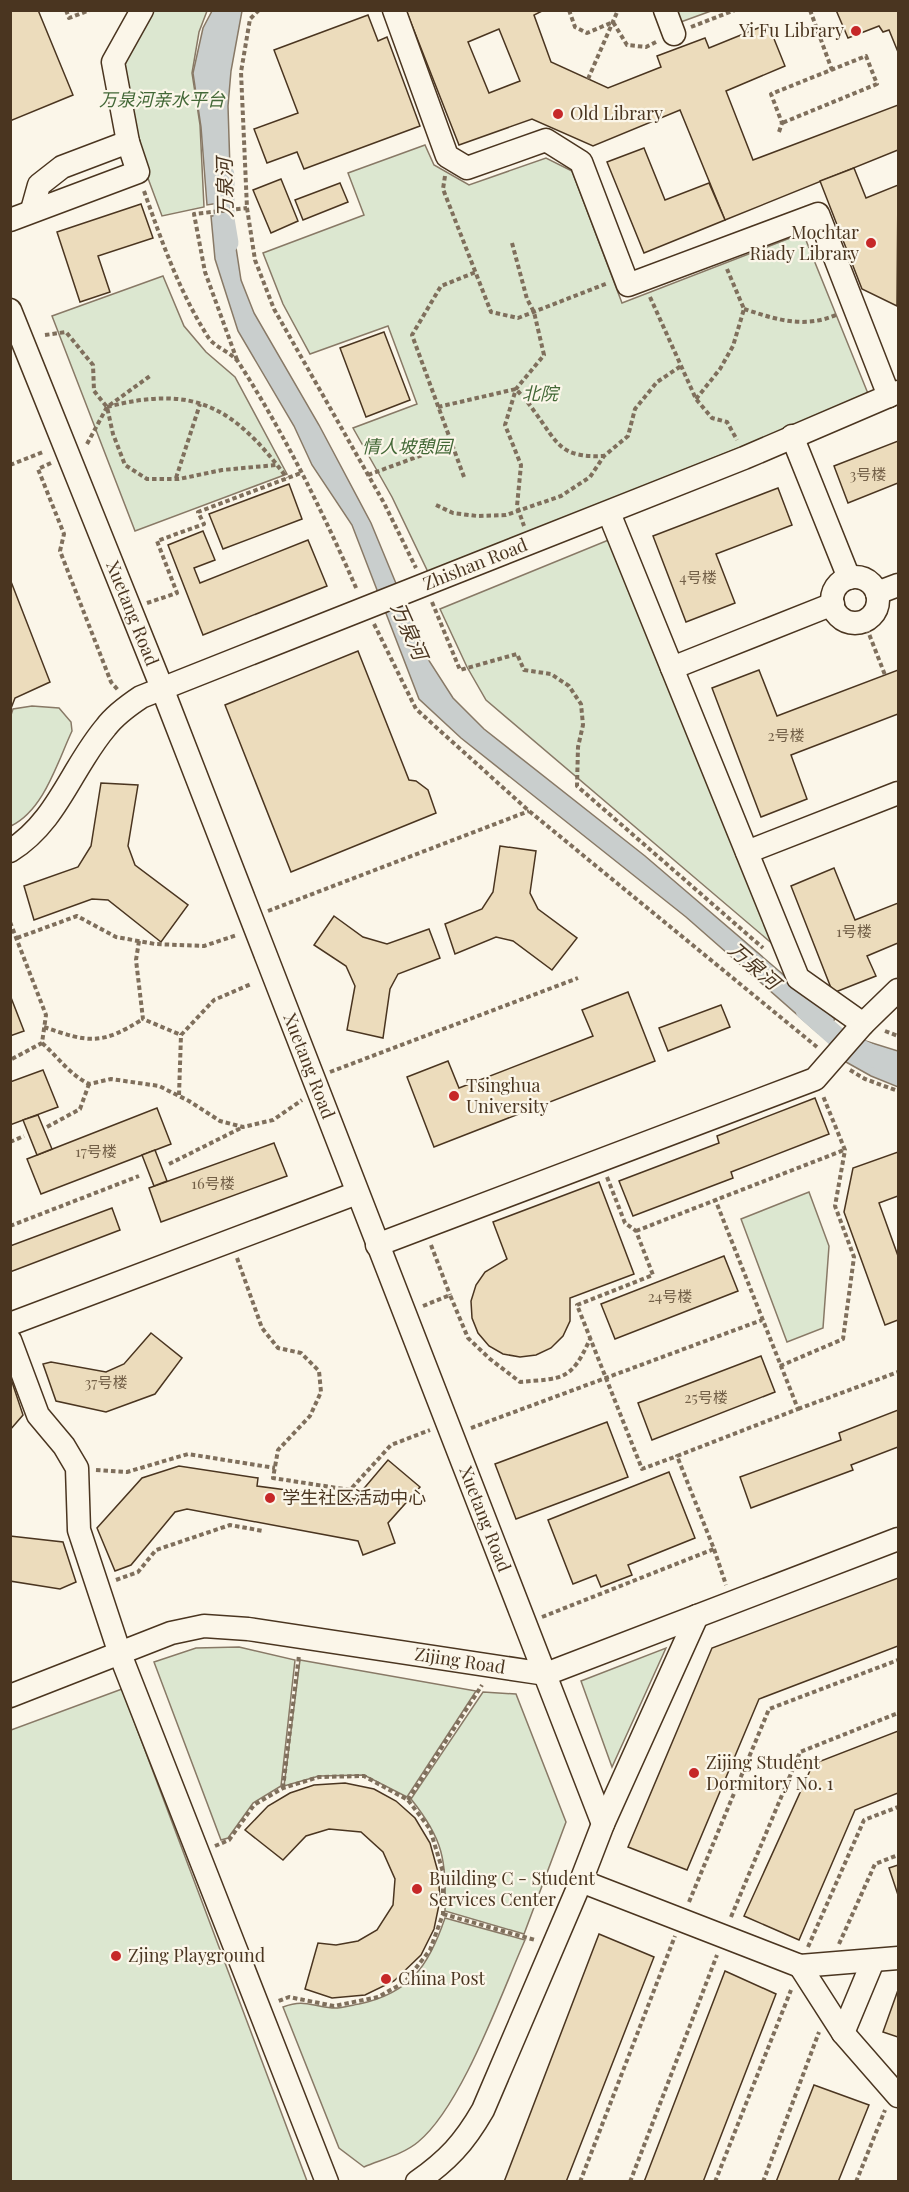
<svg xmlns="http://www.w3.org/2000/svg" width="909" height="2192" font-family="'Playfair Display','Noto Sans SC',serif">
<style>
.green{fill:#dce7d0;stroke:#887966;stroke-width:1.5}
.water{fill:#c9cecd;stroke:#887966;stroke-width:1.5}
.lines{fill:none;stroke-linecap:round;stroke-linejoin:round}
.canal{stroke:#c9cecd;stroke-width:21}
.building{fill:#ecdcbc;stroke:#4a3520;stroke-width:1.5;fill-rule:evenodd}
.minor-casing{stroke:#4a3520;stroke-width:25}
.path{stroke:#7f6f5c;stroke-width:4;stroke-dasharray:4.5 3;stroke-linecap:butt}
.minor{stroke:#fbf6e9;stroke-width:22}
.poi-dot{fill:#c62828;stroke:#fbf6e9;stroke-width:2}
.labels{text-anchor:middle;stroke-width:4.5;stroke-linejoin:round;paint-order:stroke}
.number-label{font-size:15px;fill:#725f47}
.poi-label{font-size:18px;fill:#4a3520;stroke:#fbf6e9;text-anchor:start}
.park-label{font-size:18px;font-style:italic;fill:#436837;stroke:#fbf6e9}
.street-label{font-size:18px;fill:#4a3520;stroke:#fbf6e9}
.water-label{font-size:20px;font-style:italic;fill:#4a3520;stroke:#fbf6e9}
</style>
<rect width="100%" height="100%" fill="#fbf6e9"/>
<g class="green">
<path d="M151,11H207L199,32L192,73L200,125L204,207L162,216L136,146L125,65L137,31Z"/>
<path d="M673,11H711L678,23Z"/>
<path d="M425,145L434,165L469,185L546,158L572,171L622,303L803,233L869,396L428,572L392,497L353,428L417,404L388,326L310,354L283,304L263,253L364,215L348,173Z"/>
<path d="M163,276L184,326L206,352L235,377L287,474L135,531L52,316Z"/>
<path d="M611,539L775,946L486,700L467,667L440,609Z"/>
<path d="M32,706L59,708L71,722L72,731C57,763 44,810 11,826V715L13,709Z"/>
<path d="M809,1192L829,1246L823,1328L787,1342L741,1219Z"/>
<path d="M239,1647L295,1660L281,1786L253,1803L228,1838L221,1840L154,1662L196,1648Z"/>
<path d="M666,1648L612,1767L581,1681Z"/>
<path d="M300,1660L476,1691L407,1797L364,1775L319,1776L284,1786Z"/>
<path d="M122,1689L307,2181L11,2182V1730Z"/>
<path d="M483,1692L516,1694L566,1822L524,1934L445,1911C446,1860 444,1840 411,1799Z"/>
<path d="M445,1918L525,1940C501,1994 462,2106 418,2142C404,2154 380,2160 364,2167L339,2148L283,2007C304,1999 311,2006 332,2008C341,2009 351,2005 359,2004C411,1993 429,1965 445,1918Z"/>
</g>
<g class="water">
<path d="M212,11H242L231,71L228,106L231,201L207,205L201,127L193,73L203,28Z"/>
<path d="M231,215L241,280L254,313L319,425L371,523L426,656L453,698L484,729L645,856L835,1019L822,1033H818L686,917L461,738L419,699L352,525L312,465L294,426L238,331L215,259L211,216Z"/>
<path d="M856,1038L898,1051V1087L871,1076L837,1057Z"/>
</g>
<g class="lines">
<g class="canal">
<path d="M224,175V219L228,243"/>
<path d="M806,1010L840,1040L898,1068"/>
</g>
</g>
<g class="building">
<path d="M10,10H38L73,95L10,121Z"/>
<path d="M406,10H544L534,15L551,62L608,88L661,67L657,56L705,38L709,48L768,24L785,66L726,91L753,160L898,105V150L725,220L680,110L593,146L532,119L459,145ZM499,29L520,81L489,93L468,42Z"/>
<path d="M836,10H898V52L889,30L883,32L879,26L848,38Z"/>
<path d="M368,15L378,41L387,37L420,126L304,169L297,152L267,163L254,129L298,113L274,50Z"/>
<path d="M644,148L665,200L709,183L725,220L644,253L607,162Z"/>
<path d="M854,168L866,198L898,185L897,306L862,289L820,181Z"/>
<path d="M281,179L298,221L271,233L253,190Z"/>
<path d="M340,183L348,202L303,220L295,200Z"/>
<path d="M141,204L153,238L98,256L110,292L80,302L57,232Z"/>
<path d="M384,332L410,400L366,417L340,348Z"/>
<path d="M898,441V483L848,503L834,466Z"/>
<path d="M289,484L302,519L223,549L209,514Z"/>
<path d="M778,488L792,525L716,554L735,603L686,622L653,536Z"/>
<path d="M203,531L215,560L194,568L200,583L308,540L327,586L203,635L168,545Z"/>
<path d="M10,579L50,682L15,698L10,711Z"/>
<path d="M358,651L409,780L416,781L428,790L436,813L291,872L225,705Z"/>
<path d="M759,670L777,716L898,670V714L791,755L807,799L761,817L712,688Z"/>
<path d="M101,783L138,785L128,846L135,865L188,905L161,942L108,900L92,899L34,920L24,886L78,867L91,846Z"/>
<path d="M500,846L536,851L530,893L538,909L577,938L552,970L513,941L496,937L455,954L445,924L482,909L493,892Z"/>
<path d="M834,868L855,920L898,903V943L867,956L876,976L833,993L791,886Z"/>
<path d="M334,916L363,937L387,944L429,929L440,958L398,974L390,989L383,1038L347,1030L355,986L346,966L314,945Z"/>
<path d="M628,992L655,1061L434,1147L407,1077L448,1061L459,1088L593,1036L582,1010Z"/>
<path d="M10,995L24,1031L10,1036Z"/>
<path d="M721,1005L730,1027L668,1051L659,1028Z"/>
<path d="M43,1070L58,1107L10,1125V1082Z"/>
<path d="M815,1098L829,1134L731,1172L733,1178L633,1216L619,1181L719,1143L717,1136Z"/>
<path d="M157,1108L171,1144L41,1194L27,1159Z"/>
<path d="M38,1115L52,1149L37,1155L23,1120Z"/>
<path d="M274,1143L287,1176L161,1222L149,1188Z"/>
<path d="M155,1150L167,1181L154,1186L142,1155Z"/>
<path d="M898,1152V1196L879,1203L898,1256V1320L885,1325L844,1212L853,1168Z"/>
<path d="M599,1182L634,1274L570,1298V1321L563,1336L551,1348L536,1355L520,1357L503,1354L489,1346L478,1333L472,1318L471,1301L476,1285L485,1272L507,1259L493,1222Z"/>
<path d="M112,1208L120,1230L10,1272V1246Z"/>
<path d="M724,1256L738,1291L615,1339L601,1304Z"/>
<path d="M151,1333L182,1358L155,1394L106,1412L56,1401L43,1364L51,1362L106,1372L124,1364Z"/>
<path d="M761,1356L775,1392L652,1440L638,1403Z"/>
<path d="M10,1376L23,1415L10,1430Z"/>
<path d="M898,1410V1447L851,1465L853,1470L751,1508L740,1477L841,1440L839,1433Z"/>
<path d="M607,1422L628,1477L516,1519L495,1464Z"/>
<path d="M388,1460L420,1487L388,1523L395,1543L363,1555L358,1541L187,1509L175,1512L131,1565L115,1571L97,1528L142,1478L179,1466L258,1478L257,1486L355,1499Z"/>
<path d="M669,1472L695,1538L628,1565L632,1575L601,1587L596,1575L573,1584L548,1520Z"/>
<path d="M10,1536L63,1542L76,1582L60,1589L10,1581Z"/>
<path d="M898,1578V1646L759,1699L687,1870L628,1847L712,1648Z"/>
<path d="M898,1731V1793L855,1810L799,1940L744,1916L813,1764Z"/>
<path d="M345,1783L374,1789L396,1801L415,1818L430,1843L438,1872L440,1900L434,1929L421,1955L394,1981L365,1995L332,1998L305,1989L318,1943L336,1945L358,1941L377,1930L393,1905L395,1879L383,1852L361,1832L329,1829L306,1836L283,1860L245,1830L268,1806L290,1793L314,1785Z"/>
<path d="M898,1865V1895L889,1868Z"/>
<path d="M599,1934L654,1957L566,2182H504Z"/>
<path d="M725,1971L776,1994L703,2182H644Z"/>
<path d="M898,1990V2072V2037L883,2032Z"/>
<path d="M814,2085L869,2105L838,2182H776Z"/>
</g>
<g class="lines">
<defs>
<g id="minor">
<path d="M394,10L447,156L467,168L546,140L581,162L628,285L818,214L889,396"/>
<path d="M665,10L674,34"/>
<path d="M32,210L39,185L62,167L128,142"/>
<path d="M10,220L138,172L128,142L113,62L142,10"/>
<path id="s1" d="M10,310L162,688L603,1824"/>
<path d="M792,436L849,578"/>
<path d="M609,513L798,978L863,1024"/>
<circle cx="855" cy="600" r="23"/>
<path d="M877,593L898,585"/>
<path d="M672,668L833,604"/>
<path id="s2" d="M10,851C58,821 71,768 106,727C115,715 129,705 141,697L744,458L898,392"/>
<path d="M747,852L898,793"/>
<path d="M377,1245L815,1079L863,1024L898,990"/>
<path d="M10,1324L357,1193"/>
<path d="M10,1340L38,1415L64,1446L77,1468L79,1530L120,1654L327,2182"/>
<path id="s3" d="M10,1696L171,1633L204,1626L248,1629L546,1674L898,1539"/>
<path d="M581,1881L800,1966L898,1958"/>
<path d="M800,1966L843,2033L898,2096"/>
<path d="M843,2033L873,1961"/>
<path d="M417,2182C448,2160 464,2143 483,2110L581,1881L603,1824L697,1616"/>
</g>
</defs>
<use href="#minor" class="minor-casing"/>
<g class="path">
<path d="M66,10L69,18L90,10"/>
<path d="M259,10L250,19L241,72L247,208L255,260L274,309L384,503L416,568"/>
<path d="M569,10L575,27L587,33L613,22L627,45L646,47L656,42"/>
<path d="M810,10L832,70"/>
<path d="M691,27L735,10"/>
<path d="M588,79L618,10"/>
<path d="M779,132L782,123L771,94L866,56L877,84L782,123"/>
<path d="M445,176L443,189L491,312L518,318L608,283"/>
<path d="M144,191C162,242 179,291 208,337C215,348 232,352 239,363C285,435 323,512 357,590"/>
<path d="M512,243L527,299L534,312L544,355L516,389L505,425L521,465L517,506L524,526"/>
<path d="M650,297L696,399L712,418L727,422L737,440"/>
<path d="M744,309C775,319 803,329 836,315"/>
<path d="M45,335L66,332L93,365L94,391L107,407L113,434L125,465L147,479H179L222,470L276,465"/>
<path d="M237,360L205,272L194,214L247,208"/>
<path d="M696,399L720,369L733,346L744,309L727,269"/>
<path d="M107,407C195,384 234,407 287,478"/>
<path d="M438,407L516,389C522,396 529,403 534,411C558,443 559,458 604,456"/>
<path d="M87,444L107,407L150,376"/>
<path d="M51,463L38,469L64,534L60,551L111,682L118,690"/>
<path d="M10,465L43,452"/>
<path d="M368,475L452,444"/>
<path d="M464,477L412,335L441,286L476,272"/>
<path d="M176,478L200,404"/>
<path d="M436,505L453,513L477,516L506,515L561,496L590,477L604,456L628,436L635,409L657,382L681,366"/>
<path d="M432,602L460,670L517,654L524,670L551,674L569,686L581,704L583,725L578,747L577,786L763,948"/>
<path d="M147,603L177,593L157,541L204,524L198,512L301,473"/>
<path d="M864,621L885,675"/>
<path d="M374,624L416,709L529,811L817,1047"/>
<path d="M268,911L529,811"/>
<path d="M10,922L46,1015L42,1043L10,1060"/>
<path d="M17,938L77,916L116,937L155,944L204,946L237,935"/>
<path d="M139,941L136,960L143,1019L181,1035"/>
<path d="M44,1027C90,1043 101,1045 143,1019"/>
<path d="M885,1031L898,1036"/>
<path d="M42,1043C59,1058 69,1074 89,1084L111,1079L159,1086L189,1101L220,1121L243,1127L273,1120L302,1100"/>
<path d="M850,1070L865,1079L898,1091"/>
<path d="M330,1072L578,978"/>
<path d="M179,1095L181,1035L214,1000L251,984"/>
<path d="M47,1127L80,1109L89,1084"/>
<path d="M10,1142L24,1136"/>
<path d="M169,1164L243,1127"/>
<path d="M607,1177L625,1223L636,1231L653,1275L577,1305L642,1469L677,1456"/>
<path d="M10,1226L139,1176"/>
<path d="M636,1231L844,1150"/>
<path d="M431,1245L450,1295"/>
<path d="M237,1258L262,1328L278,1348L301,1353L319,1371L321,1392L310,1416L278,1450L273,1478L350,1490L391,1445L430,1430"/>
<path d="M423,1306L450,1295L468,1338L490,1359L520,1382C564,1378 571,1381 590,1339"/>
<path d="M780,1366L843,1339L854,1257L835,1206L845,1150L823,1096"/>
<path d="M798,1409L898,1372"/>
<path d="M471,1428L762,1320"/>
<path d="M96,1470L127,1472L188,1454L275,1468"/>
<path d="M714,1549L726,1585"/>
<path d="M116,1580L138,1572L156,1550L230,1525L263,1531"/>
<path d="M542,1617L714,1549L677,1456L798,1409L715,1199"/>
<path d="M283,1788L299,1655"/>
<path d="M408,1800L482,1685"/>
<path d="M215,1846L229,1840L254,1805L283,1788L319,1777L364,1776L408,1800L430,1829L443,1872V1914L430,1950L405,1982L378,1997L334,2006L289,1997L276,2002"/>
<path d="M689,1902L769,1709L898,1660"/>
<path d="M443,1914L535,1940"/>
<path d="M731,1917L800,1752L898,1713"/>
<path d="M839,1944L875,1864L898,1855"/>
<path d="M808,1947L864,1820L898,1807"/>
<path d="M580,2182L675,1936"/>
<path d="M630,2182L717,1955"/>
<path d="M715,2182L791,1990"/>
<path d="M763,2182L819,2032"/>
<path d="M856,2182L885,2110"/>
</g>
<use href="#minor" class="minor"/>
</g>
<g class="poi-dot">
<circle cx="856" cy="31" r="6"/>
<circle cx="558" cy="114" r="6"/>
<circle cx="871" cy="243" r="6"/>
<circle cx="454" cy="1096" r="6"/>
<circle cx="270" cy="1498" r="6"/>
<circle cx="694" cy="1773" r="6"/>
<circle cx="417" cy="1889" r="6"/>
<circle cx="116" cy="1956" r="6"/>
<circle cx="386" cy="1979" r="6"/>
</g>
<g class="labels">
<g class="number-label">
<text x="868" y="480">3号楼</text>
<text x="698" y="583">4号楼</text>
<text x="786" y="741">2号楼</text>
<text x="854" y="937">1号楼</text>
<text x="96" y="1157">17号楼</text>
<text x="213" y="1189">16号楼</text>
<text x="670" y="1302">24号楼</text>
<text x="106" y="1388">37号楼</text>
<text x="706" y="1403">25号楼</text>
</g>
<g class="poi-label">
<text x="844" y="37" text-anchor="end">Yi Fu Library</text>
<text x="570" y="120">Old Library</text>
<text x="859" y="239" text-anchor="end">Mochtar<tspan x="859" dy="21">Riady Library</tspan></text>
<text x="466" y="1092">Tsinghua<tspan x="466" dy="21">University</tspan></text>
<text x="282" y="1504">学生社区活动中心</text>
<text x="706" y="1769">Zijing Student<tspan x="706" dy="21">Dormitory No. 1</tspan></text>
<text x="429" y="1885">Building C - Student<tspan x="429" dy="21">Services Center</tspan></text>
<text x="128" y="1962">Zjing Playground</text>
<text x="398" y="1985">China Post</text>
</g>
<g class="park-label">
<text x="162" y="106">万泉河亲水平台</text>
<text x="540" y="400">北院</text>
<text x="407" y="453">情人坡憩园</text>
</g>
<g class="street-label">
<text dy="6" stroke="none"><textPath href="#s2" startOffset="564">Zhishan Road</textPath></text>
<text dy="6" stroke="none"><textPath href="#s1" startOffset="327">Xuetang Road</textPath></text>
<text dy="6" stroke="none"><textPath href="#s1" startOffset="813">Xuetang Road</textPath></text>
<text dy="6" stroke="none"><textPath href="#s1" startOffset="1299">Xuetang Road</textPath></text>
<text dy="6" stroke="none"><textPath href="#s3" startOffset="465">Zijing Road</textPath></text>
</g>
<g class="water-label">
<text transform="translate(225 188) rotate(-91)" y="7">万泉河</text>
<text transform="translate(409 631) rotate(66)" y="7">万泉河</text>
<text transform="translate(754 966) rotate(41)" y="7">万泉河</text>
</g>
</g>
<rect width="909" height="2192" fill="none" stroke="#4a3520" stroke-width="24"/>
</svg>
